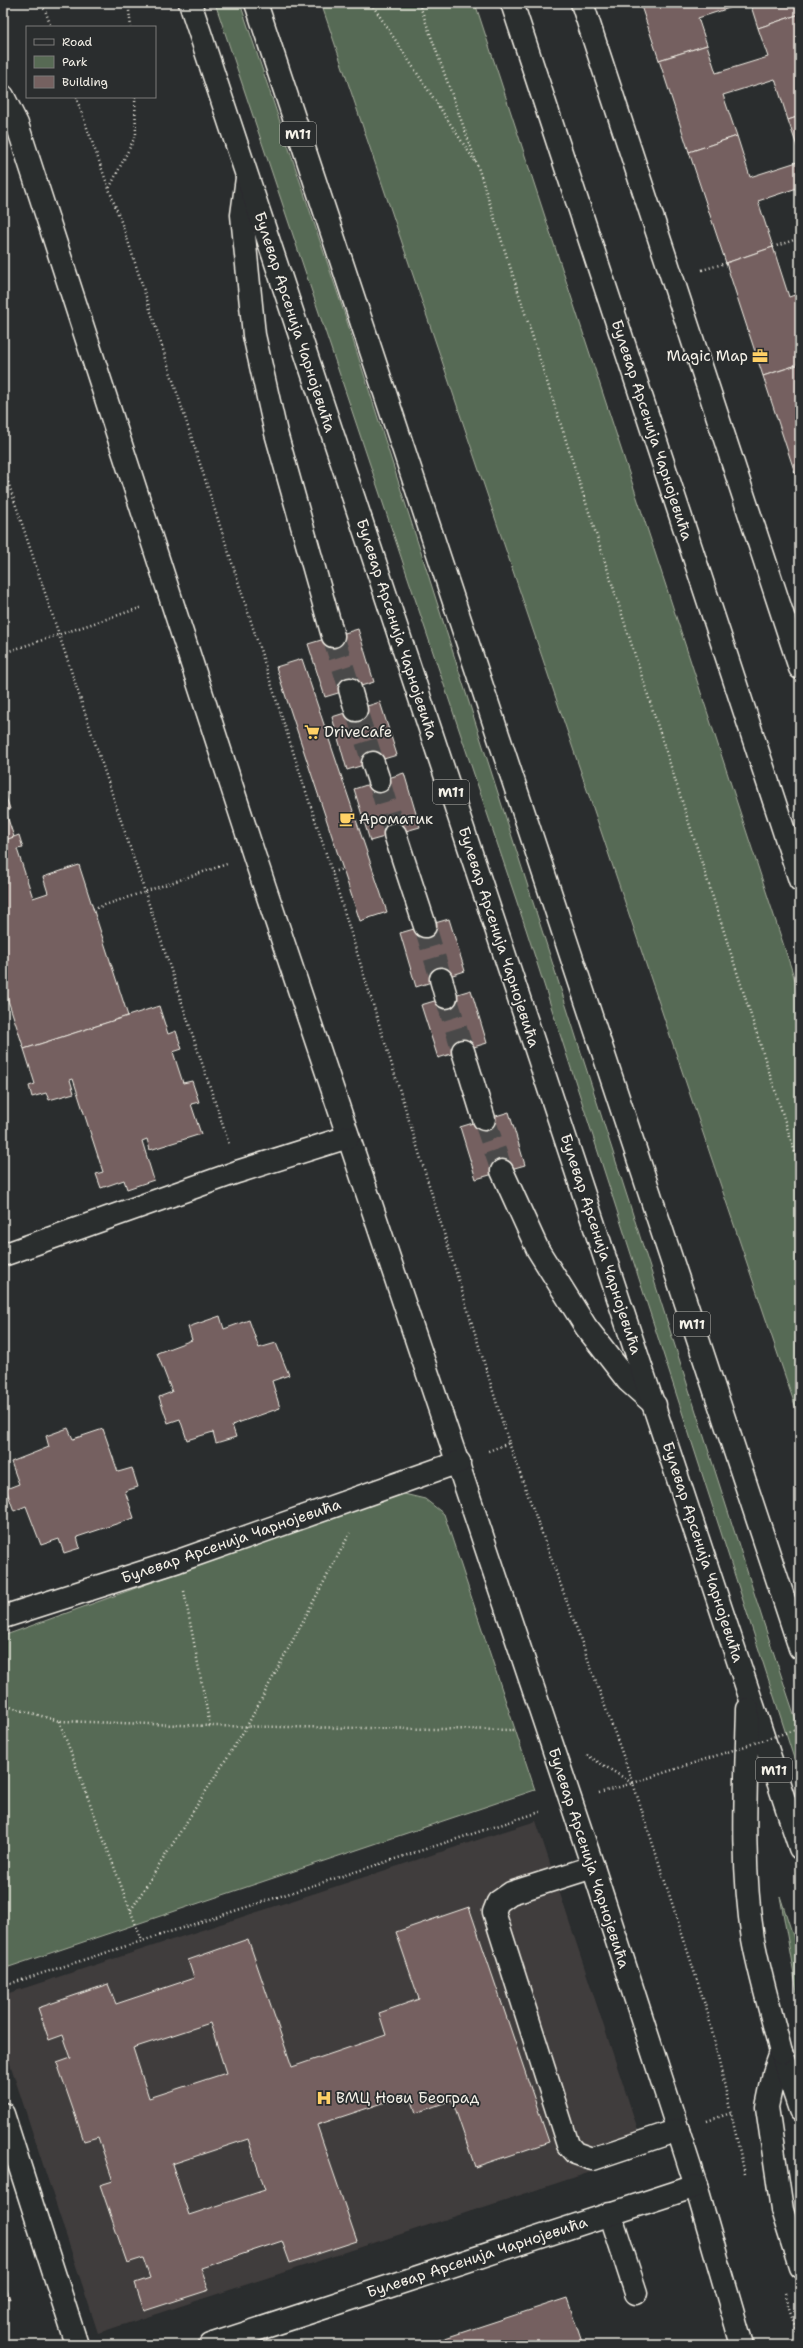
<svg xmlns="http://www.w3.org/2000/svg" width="803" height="2348" font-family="'Shantell Sans',sans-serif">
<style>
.built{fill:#403d3d}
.green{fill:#576a54;stroke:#a6ae9e}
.building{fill:#756160;stroke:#f4f1e8;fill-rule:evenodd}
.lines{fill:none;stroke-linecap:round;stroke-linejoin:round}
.minor-tunnel{stroke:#484a4a;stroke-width:22;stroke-dasharray:22 11;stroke-linecap:butt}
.minor-casing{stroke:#f4f1e8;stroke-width:25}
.highway-casing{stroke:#f4f1e8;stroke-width:25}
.path{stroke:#f4f1e8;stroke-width:2.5;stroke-dasharray:1 3;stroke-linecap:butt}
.minor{stroke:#2a2d2e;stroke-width:22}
.highway{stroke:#2a2d2e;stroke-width:22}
.path-bridge{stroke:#f4f1e8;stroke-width:2.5;stroke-dasharray:1 3;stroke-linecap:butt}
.labels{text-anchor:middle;stroke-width:3.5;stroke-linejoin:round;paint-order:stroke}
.shield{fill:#2a2d2e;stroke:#b7b6b0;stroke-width:1}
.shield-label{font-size:14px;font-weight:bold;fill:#f4f1e8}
.street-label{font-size:15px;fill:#f4f1e8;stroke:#2a2d2e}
.poi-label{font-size:15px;fill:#f4f1e8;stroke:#2a2d2e;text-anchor:start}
</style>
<rect width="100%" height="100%" fill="#2a2d2e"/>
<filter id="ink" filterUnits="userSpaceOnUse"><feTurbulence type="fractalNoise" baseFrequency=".025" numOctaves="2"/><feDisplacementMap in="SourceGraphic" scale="8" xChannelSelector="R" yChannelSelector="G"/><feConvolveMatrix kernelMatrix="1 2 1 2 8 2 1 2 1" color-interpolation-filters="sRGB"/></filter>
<g filter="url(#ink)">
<path class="built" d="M536,1821L646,2154L98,2333L3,2042V1995Z"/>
<g class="green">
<path d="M215,3H240L345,315L764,1624L800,1732V1777L526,929Z"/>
<path d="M321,3H475L800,995V1420Z"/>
<path d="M404,1494L425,1499L444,1514L535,1790L3,1969V1636L374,1502Z"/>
<path d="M780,1896L800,1957V2009Z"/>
</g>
<g class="building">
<path d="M640,3H745L698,18L707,45L659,60Z"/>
<path d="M750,3H799L800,14L758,28Z"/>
<path d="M800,14V116L788,120L775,79L723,95L737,136L689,152L659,60L707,45L716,73L768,57L758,28Z"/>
<path d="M800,116V155L788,120Z"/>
<path d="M737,136L750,177L800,161V187L758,201L773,247L726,263L689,152Z"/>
<path d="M773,247L789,297L800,293V322L798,323L800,330V364L763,376L726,263Z"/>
<path d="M800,364V478L797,479L763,376Z"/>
<path d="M358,629L374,682L325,697L308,644Z"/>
<path d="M302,659L387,912L360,921L276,667Z"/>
<path d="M380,702L397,755L347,770L332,717Z"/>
<path d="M404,773L420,827L370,841L354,789Z"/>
<path d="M6,797L10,809L5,810L14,837L3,841V798Z"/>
<path d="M19,835L23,848L17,849L33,898L48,893L43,877L79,865L128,1016L24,1049L3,985V841Z"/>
<path d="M449,919L465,971L416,987L400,933Z"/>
<path d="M471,990L487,1043L438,1058L421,1005Z"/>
<path d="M159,1006L168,1034L176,1031L182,1049L173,1052L183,1083L192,1081L199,1102L191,1104L201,1134L150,1150L147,1139L142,1141L154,1180L127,1189L124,1180L101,1188L96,1174L103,1172L73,1079L70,1080L74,1093L49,1100L46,1093L32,1097L29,1086L35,1084L24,1049Z"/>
<path d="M509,1112L525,1165L476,1179L460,1127Z"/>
<path d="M220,1316L224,1329L249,1320L259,1348L276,1343L289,1375L272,1381L280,1408L232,1425L236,1437L216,1443L213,1432L187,1440L180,1419L168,1423L159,1397L172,1392L157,1353L192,1340L188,1327Z"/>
<path d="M68,1428L73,1439L103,1429L118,1472L132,1468L138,1487L125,1491L134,1518L77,1537L80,1548L64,1553L59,1539L41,1545L26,1506L14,1511L6,1489L19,1484L11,1462L49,1447L46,1436Z"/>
<path d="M469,1907L549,2142L475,2167L452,2100L416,2113L410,2094L317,2125L357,2241L290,2263L282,2241L201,2268L209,2290L144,2311L135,2283L150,2278L143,2258L127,2263L100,2185L113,2181L98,2137L84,2141L57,2063L71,2058L63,2035L49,2040L38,2008L108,1984L116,2004L194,1978L188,1960L248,1939L292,2067L386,2035L379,2013L419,1999L396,1932ZM210,2023L226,2073L149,2098L133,2048ZM248,2139L265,2190L189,2215L172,2164Z"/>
<path d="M3,2278L10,2299L3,2297Z"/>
<path d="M567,2298L583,2345H434L433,2342Z"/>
</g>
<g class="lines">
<g class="minor-tunnel">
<path d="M333,636L350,689"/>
<path d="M356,710L373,763"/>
<path d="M379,781L395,834"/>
<path d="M425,926L441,979"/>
<path d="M446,997L463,1051"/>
<path d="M484,1119L502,1171"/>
</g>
<defs>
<g id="minor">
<path d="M512,3L800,880"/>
<path d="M582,3L800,668"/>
<path d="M3,96L17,124L254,855L593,1867L696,2186L742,2345"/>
<path d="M247,178L242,215L254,335L276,433L333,636"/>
<path d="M350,689L356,710"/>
<path d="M373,763L379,781"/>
<path d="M395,834L425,926"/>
<path d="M441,979L446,997"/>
<path d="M463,1051L484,1119"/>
<path d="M502,1171L538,1250L586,1327L628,1381L655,1405"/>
<path d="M6,1254L237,1172L348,1137"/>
<path d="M3,1617L178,1561L459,1462"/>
<path d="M593,1867L511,1893L498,1902L494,1912L568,2145L575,2153L592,2159L678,2130"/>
<path d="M781,2053L774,2073L767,2107L782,2210L800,2267"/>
<path d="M781,2053L800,2110"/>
<path d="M3,2114L77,2345"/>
<path d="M610,2213L636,2293"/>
<path d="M210,2345L696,2186"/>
</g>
<g id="highway">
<path d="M190,3L800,1848"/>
<path d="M256,3L800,1648"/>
<path d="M748,1709C746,1785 741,1863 753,1939C760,1977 772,2015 781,2053"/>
</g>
</defs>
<use href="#minor" class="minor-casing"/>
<use href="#highway" class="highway-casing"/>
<g class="path">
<path d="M38,3L45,10L51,27"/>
<path d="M128,3L131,27"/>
<path d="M371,3L476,163"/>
<path d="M419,3L478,167L800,1168"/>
<path d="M76,97L109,189"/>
<path d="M135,97L136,135L109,189L127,238L332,872L509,1443L486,1452"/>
<path d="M773,247L800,238"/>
<path d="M702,270L726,263"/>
<path d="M3,467L229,1144"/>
<path d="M3,653L143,607"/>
<path d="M332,872L343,869"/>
<path d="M93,909L227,864"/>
<path d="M509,1443L633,1783L708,2014L745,2174"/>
<path d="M184,1591L210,1726"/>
<path d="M3,1705L59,1721L210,1726L515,1730"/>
<path d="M59,1721L142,1941"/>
<path d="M587,1755L632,1783"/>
<path d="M599,1793L633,1783"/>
<path d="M131,1910L247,1726L350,1533"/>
<path d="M3,1986L543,1811"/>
<path d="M707,2121L731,2113"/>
<path d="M785,2293L800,2338"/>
</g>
<use href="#minor" class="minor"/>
<use href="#highway" class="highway"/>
<path class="path-bridge" d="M633,1783L800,1728"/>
</g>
</g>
<defs>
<symbol id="office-bare" viewBox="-9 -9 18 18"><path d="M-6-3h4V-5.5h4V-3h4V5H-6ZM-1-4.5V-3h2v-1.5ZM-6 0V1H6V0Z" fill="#ffd166" stroke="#2a2d2e" stroke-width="2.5" paint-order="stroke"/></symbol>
<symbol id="supermarket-bare" viewBox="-9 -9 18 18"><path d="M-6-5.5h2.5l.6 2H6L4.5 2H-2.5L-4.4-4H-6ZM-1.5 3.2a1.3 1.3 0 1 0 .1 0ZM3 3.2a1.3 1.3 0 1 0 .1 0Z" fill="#ffd166" stroke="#2a2d2e" stroke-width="2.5" paint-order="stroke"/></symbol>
<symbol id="cafe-bare" viewBox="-9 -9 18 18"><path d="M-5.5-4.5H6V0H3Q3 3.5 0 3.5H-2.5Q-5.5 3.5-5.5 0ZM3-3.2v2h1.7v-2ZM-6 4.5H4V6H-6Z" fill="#ffd166" stroke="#2a2d2e" stroke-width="2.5" paint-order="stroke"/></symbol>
<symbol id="hospital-bare" viewBox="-9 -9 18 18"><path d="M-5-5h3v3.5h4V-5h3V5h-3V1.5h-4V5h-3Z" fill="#ffd166" stroke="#2a2d2e" stroke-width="2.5" paint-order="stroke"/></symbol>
</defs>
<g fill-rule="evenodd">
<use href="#office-bare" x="749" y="345" width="22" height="22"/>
<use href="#supermarket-bare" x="301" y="721" width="22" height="22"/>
<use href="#cafe-bare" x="336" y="808" width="22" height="22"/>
<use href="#hospital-bare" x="313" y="2087" width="22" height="22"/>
</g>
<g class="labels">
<g class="shield">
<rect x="280" y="122" width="36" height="24" rx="3"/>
<rect x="433" y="780" width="36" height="24" rx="3"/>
<rect x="674" y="1312" width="36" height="24" rx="3"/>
<rect x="756" y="1758" width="36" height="24" rx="3"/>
</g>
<g class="shield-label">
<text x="298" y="139">M11</text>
<text x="451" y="797">M11</text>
<text x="692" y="1329">M11</text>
<text x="774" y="1775">M11</text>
</g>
<g class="street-label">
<text transform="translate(295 322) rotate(72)" y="5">Булевар Арсенија Чарнојевића</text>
<text transform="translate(652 430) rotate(72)" y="5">Булевар Арсенија Чарнојевића</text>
<text transform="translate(397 629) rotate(72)" y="5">Булевар Арсенија Чарнојевића</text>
<text transform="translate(499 937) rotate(72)" y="5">Булевар Арсенија Чарнојевића</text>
<text transform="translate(601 1244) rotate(72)" y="5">Булевар Арсенија Чарнојевића</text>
<text transform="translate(231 1541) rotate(-19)" y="5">Булевар Арсенија Чарнојевића</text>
<text transform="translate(703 1552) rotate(72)" y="5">Булевар Арсенија Чарнојевића</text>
<text transform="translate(589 1858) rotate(72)" y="5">Булевар Арсенија Чарнојевића</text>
<text transform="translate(477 2257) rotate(-18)" y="5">Булевар Арсенија Чарнојевића</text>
</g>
<g class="poi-label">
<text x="748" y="361" text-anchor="end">Magic Map</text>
<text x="324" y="737">DriveCafe</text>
<text x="359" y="824">Ароматик</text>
<text x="336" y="2103">ВМЦ Нови Београд</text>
</g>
</g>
<rect width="803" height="2348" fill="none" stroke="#2a2d2e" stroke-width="16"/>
<rect x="8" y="8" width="787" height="2332" fill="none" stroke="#f4f1e8" stroke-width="1.5" filter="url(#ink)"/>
<rect x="26" y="26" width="130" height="72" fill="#2a2d2e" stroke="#7b7b78"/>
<rect x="34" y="39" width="20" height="6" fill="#2a2d2e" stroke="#7b7b78"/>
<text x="62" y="46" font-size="12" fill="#f4f1e8">Road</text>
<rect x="34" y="56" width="20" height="12" fill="#576a54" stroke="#7b7b78"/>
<text x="62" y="66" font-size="12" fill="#f4f1e8">Park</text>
<rect x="34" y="76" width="20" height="12" fill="#756160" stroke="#7b7b78"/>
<text x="62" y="86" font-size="12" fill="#f4f1e8">Building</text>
</svg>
